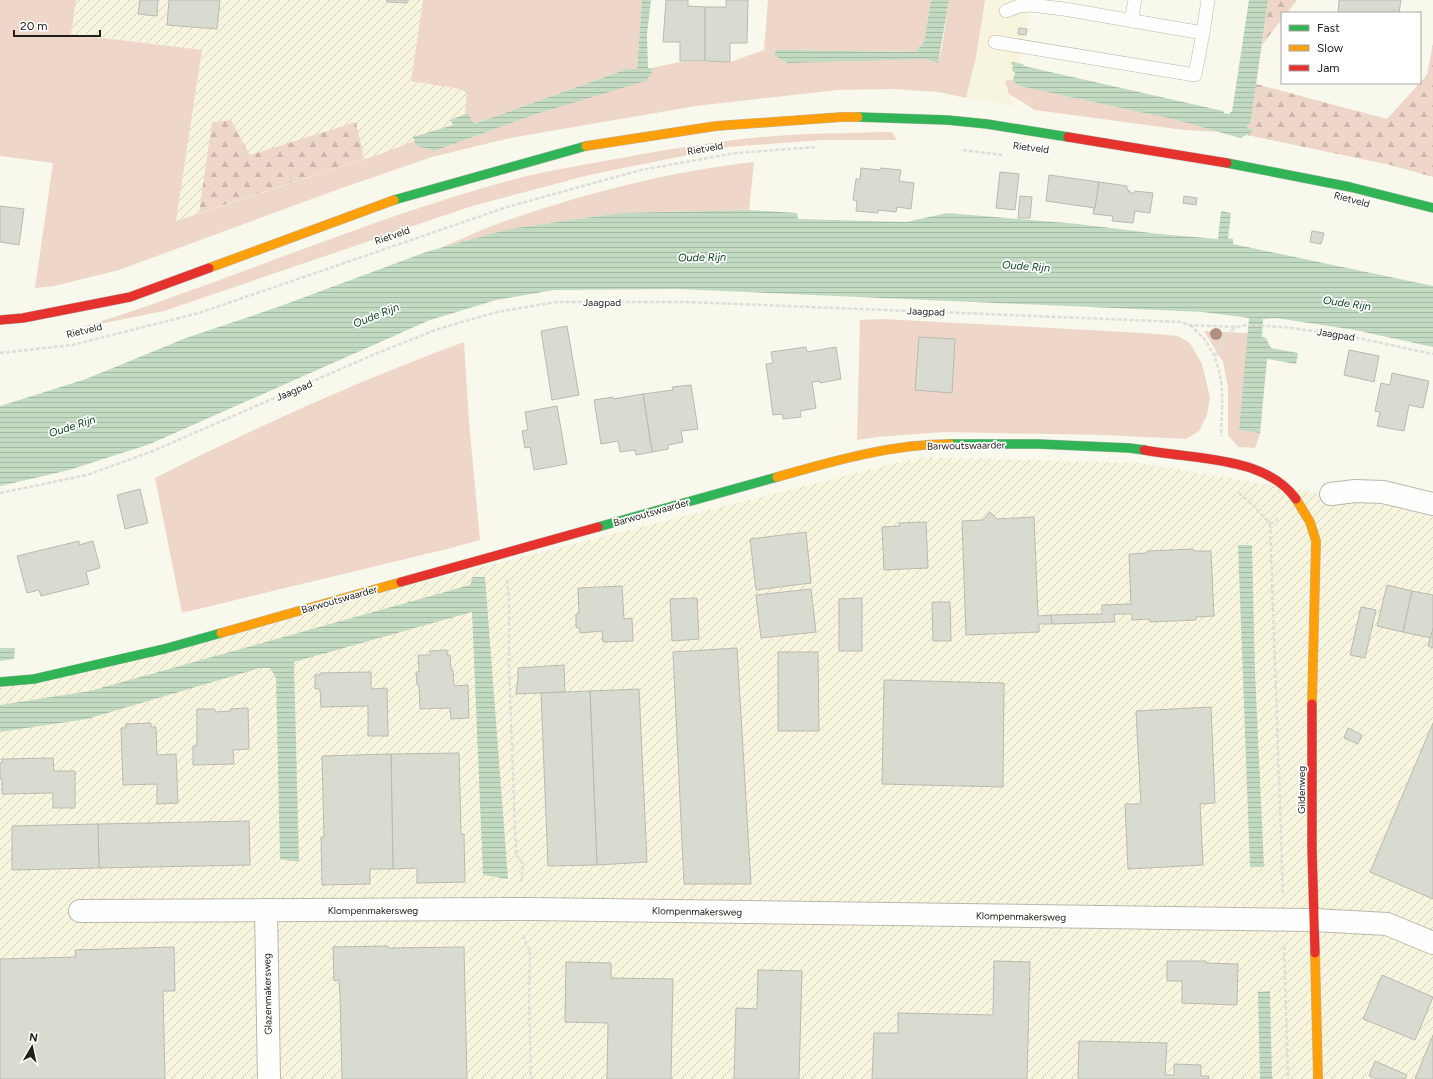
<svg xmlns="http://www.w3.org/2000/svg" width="1433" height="1079" font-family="Figtree,sans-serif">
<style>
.built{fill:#f8f5de}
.industrial{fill:url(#industrial-furrows)}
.green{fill:#eed7c8}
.forest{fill:url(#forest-firs)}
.water{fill:url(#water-rules)}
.building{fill:#d9dbd1;stroke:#b9bab1}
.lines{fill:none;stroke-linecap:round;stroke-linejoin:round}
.lane-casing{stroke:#b9b8af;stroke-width:14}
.street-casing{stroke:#b9b8af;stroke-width:24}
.fast-casing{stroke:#b9b8af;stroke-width:10}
.slow-casing{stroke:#b9b8af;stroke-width:10}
.jam-casing{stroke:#b9b8af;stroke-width:10}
.path{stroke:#deddd9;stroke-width:2.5;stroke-dasharray:4 2;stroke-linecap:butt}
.lane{stroke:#fefefc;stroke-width:13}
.street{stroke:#fefefc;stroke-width:22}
.fast{stroke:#30b455;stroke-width:9}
.slow{stroke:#ff9f0a;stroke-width:9}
.jam{stroke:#e5322d;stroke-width:9}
.tree{fill:#b0917d}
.labels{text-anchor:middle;stroke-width:3.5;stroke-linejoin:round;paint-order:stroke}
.street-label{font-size:10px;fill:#222118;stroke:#fff}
.water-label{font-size:11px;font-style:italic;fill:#033f19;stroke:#fff}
</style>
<defs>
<pattern id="industrial-furrows" width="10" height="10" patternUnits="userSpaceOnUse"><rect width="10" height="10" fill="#f8f5de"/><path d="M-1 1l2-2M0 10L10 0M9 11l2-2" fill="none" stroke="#d4d2be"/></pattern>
<pattern id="forest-firs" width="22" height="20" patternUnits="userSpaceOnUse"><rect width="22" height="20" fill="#eed7c8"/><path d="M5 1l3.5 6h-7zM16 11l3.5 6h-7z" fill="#ccb8ab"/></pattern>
<pattern id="water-rules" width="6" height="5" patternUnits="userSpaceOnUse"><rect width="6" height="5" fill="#c1dac1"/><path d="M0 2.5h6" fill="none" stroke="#a6bba5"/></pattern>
</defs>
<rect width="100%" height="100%" fill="#f9f8ed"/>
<path class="built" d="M985,0H1032L1021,63L1012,62L1015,72L1014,79L1005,81L1009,94L1016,106L966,98L976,57Z"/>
<g class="industrial">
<path d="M76,0H423L411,80L460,89L467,93L465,114L450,120L453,125L413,137L414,141L380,154L176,221L202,50L71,33Z"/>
<path d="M920,457L1139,463L1330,495L1392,507L1433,517V1079H0V688Z"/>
</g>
<g class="green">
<path d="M0,0H76L71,34L202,50L176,221L380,154L414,141L416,146L434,151L652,72V68L680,62H730L764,50L768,0H931L924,42L915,52L777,50L925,59L938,63L942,48L949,0H985L976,57L966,98L938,92L893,89L838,90L696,106L510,138L432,157L339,189L119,270L54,286L35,288L53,163L0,156Z"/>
<path d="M423,0H642L637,69H627L474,124L468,113L465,114L467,93L460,89L411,81Z"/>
<path d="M1014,79L1013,81L1019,86L1177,120L1221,132L1184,130L1035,110L1009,94L1005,81Z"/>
<path d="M892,132L897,140H822L728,147L589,175L472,206L164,311L80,328C225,283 364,220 511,180C549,170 588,164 627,157C681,147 735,138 790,135C824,133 858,133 892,132Z"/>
<path d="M754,162L749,210L620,213L510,229L440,248C465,238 489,226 514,218C591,192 672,171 754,162Z"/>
<path d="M884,319L1144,333L1178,336L1190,343L1202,364L1210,397L1207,415L1199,431L1186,439L1103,435L944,432L877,437L857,440L860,320Z"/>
<path d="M1204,331L1249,333L1239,430L1260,433L1255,448L1238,447L1228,435V387L1223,362Z"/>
<path d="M464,342L469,422L480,540L451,548L182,613L155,478C256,427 358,381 464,342Z"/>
</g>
<g class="forest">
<path d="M1268,0H1297L1287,13H1282V19L1262,45Z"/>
<path d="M1433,43V177L1390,165L1247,135L1251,133L1252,129L1247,128L1251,120L1256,84L1387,119L1427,75Z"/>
<path d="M231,120L250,155L356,122L364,159L199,213L212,122Z"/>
</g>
<g class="water">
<path d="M642,0H651L647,34L648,68H652V72L646,81L539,113L434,151L416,146L413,137L453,125L450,120L468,113L474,124L627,69H637Z"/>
<path d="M931,0H949L938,63L925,59L788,63L774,55L776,50H788L915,52L924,42Z"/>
<path d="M1249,0H1268L1251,120L1247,128L1253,129L1251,133L1240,138L1177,120L1019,86L1013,81L1015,72L1012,71L1013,65L1011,64L1012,62L1023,64L1024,66L1223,111L1224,113L1230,114V112H1232Z"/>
<path d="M749,210L797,213L798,219L906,222L947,213L1078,224L1159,234L1218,239L1221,211L1231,213L1228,238L1233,239V244L1433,286V347L1355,330L1276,318L1263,319L1262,337L1266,338L1271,348L1298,353L1296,364L1267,359L1260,433L1239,430L1249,318L1203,312L678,289L554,290L496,300L430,320L150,444L69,470L0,486V406L86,379L186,338L278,307L426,252L509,229L620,213Z"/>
<path d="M1238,545H1252L1255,672L1264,867H1250Z"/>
<path d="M473,577H485L508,879L483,875L472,612L294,662L299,862L280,859L276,678L270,668H260L87,719L0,732V705L90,691L470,585Z"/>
<path d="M0,648H15L14,659L0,661Z"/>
<path d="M1270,991L1272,1079H1260L1258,992Z"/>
</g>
<g class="building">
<path d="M140,0H158L157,16L138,14Z"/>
<path d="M169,0H220L217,29L167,25Z"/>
<path d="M387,0H407V3L387,2Z"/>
<path d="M666,0H688V6L705,7V61H680V42H663Z"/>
<path d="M726,0H748L747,43H730V62L705,61V7H726Z"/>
<path d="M1339,0H1401L1399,13H1338Z"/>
<path d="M1019,28L1027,29L1026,35L1018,34Z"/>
<path d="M861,168L880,170L881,168L901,170L899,181L914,183L911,209L897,207L896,212L878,210V213L856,211L857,201L853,200L856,179H860Z"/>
<path d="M1000,172L1019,174L1015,210L996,208Z"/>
<path d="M1049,175L1099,182L1095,208L1046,201Z"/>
<path d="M1099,182L1127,186V190L1130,191V193H1135V191L1153,193L1150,213L1135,211L1133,223L1112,221L1113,216L1093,214L1094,208H1095Z"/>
<path d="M1020,196L1032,197L1030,218H1018Z"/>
<path d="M1184,196L1197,198L1196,205L1183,203Z"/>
<path d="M0,206L24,209L19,245L0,242Z"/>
<path d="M1312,231L1324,233L1321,244L1310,242Z"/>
<path d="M567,326L579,395L552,400L541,331Z"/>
<path d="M919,337L955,339L952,393L915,390Z"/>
<path d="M806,347L807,352L836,347L841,379L820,383V381L812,382L816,408L800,411L801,417L783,419L782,414L773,415L766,364L773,363L771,352Z"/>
<path d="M1349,350L1379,356L1374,382L1344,375Z"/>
<path d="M1392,373L1429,381L1423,408L1409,405L1404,431L1377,426L1380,412L1375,411L1381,383L1390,385Z"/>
<path d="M691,385L698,429L681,431L683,442L668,445V449L652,452L643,394L673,390L672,387Z"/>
<path d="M643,394L652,452L636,455L635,450L620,452L618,441L601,444L594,400L613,397V399Z"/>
<path d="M557,406L567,464L534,470L530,447L525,448L522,431L528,430L525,412Z"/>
<path d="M140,489L148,523L125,529L117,495Z"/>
<path d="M990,512L997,519L1034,517L1038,616L1051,615L1052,624H1039V632L966,635L962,521L983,520Z"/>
<path d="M926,522L928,568L884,570L882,527L900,526L899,523Z"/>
<path d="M806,532L811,583L756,590L750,539Z"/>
<path d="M79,541V545L93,541L100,568L86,572L89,584L41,596L39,590L27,593L17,556Z"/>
<path d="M1193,549L1194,551H1211L1214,616L1196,617V620L1150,622V619L1132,620V614H1114L1115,622L1052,624L1051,615L1102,614V605L1131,604L1129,554L1147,553V551Z"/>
<path d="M1387,585L1412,591L1403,632L1377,626Z"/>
<path d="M622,586L624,619L632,618L633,641L603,642L602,631L580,633V629L576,627V615L579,613L578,588Z"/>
<path d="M811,589L816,632L761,638L756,595Z"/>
<path d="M1412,591L1433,595V628L1431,638L1403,632Z"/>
<path d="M697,598L699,639L672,641L670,599Z"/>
<path d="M862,598V651H839V599Z"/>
<path d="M932,602H950L951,641H933Z"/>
<path d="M1361,607L1376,610L1365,658L1350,655Z"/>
<path d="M1433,628V648L1428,646Z"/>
<path d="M737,648L751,884H684L673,652Z"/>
<path d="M447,650V655H450L451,670H453L454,686L468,685L469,718L451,719L450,708L420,709L419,685H417L416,672H419L418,655H430V651Z"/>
<path d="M778,652H818L819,731H778Z"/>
<path d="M564,665L565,692L516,694L518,677V668Z"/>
<path d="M371,672V689L387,688L388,736H368V706L321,707L320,689H315V675H320V673Z"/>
<path d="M884,680L1004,683L1003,787L882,784Z"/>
<path d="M639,689L647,862L597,865L590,691Z"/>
<path d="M590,691L597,865L548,866L541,693Z"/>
<path d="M1211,707L1215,803L1200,804L1203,865L1128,869L1125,804H1141L1136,711Z"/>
<path d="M248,708L249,749L233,750L234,764L193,765V746H197V709H215V712L231,711L230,709Z"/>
<path d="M151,723V727H156L157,755L176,754L178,803L157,804V784L123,785L121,728H126V724Z"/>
<path d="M1433,723V899L1370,872Z"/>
<path d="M1348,728L1362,735L1358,744L1344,738Z"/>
<path d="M459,753L461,834H464L465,882L417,883V868L393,869L391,754Z"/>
<path d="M391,754L393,869H370V884L322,885L321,837H324L322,756Z"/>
<path d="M53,758L54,771H75V808H53V793L2,794V778H0V763H2V759Z"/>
<path d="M249,821L250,865L99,868L98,824Z"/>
<path d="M98,824L99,868L12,870V826Z"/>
<path d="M388,946V948L464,947L467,1079H342L340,994L339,980L334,981L333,947Z"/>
<path d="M174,947L175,991H163L165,1079H0V959L76,957L75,950Z"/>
<path d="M994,961L1030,962L1027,1079H872L874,1033H898V1013L993,1015Z"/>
<path d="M1167,961H1206V963L1238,964L1237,1005L1182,1003V981H1167Z"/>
<path d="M566,962L611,963V978L673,979L671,1079H607L608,1023L565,1022Z"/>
<path d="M758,970L802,971L799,1079H734L736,1008L757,1009Z"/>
<path d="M1382,975L1433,997L1415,1040L1363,1019Z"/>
<path d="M1433,1035V1079H1415Z"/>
<path d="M1079,1041L1167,1043L1165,1075H1174V1064L1201,1065V1076H1209V1079H1078Z"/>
<path d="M1375,1061L1407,1075L1405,1079H1377L1369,1076Z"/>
</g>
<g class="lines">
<defs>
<g id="lane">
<path d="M1006,11L1019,6L1031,5L1064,9L1203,33L1208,0"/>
<path d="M1131,21L1135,0"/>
<path d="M995,42L1195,75L1203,33"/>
</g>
<g id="street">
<path d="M1331,494L1355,491L1383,492L1433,504"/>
<path d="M266,910L269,1079"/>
<path d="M80,911L531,909L1314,920L1387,924L1433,943"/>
</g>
<g id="fast">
<path d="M858,117L947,120L987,124L1068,137"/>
<path d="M1227,163L1350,187L1433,208"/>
<path d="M394,200L586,146"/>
<path d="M950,444H1038L1129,448L1144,450"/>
<path d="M598,527L777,477"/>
<path d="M0,682L34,679L164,649L221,633"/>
</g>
<g id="slow">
<path d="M586,146L716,126L842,117H858"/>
<path d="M209,268L394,200"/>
<path d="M777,477C833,461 891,444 950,444"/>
<path d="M1296,499L1310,522L1316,541L1312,704"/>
<path d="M221,633L401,582"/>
<path d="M1315,953L1318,1079"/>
</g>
<g id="jam">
<path d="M1068,137L1227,163"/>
<path d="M0,320L23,318L130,297L209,268"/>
<path d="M1144,450C1161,453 1179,455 1196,457C1231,462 1273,467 1296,499"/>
<path d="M401,582L598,527"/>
<path d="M1312,704V849L1315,953"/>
</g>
</defs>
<use href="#lane" class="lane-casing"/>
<use href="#street" class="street-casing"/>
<use href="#fast" class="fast-casing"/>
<use href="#slow" class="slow-casing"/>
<use href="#jam" class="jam-casing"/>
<g class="path">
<path d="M963,150L1002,155"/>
<path d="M1190,325C1195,330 1201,335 1205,340C1227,372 1222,400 1221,436"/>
<path d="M0,353L72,345L199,313L507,207L641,170L736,153L817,147"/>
<path d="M1215,356L1229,332L1237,327"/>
<path d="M0,493L87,475L153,451L375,354L438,329L497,312L557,302H688L1181,322L1189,325L1237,327L1246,325L1284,327L1353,337L1433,354"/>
<path d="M1239,493L1254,506L1270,524"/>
<path d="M1270,524L1283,893"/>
<path d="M1270,524L1278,519"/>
<path d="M507,580L509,598V668L516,854L523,864L521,883"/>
<path d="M524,935L526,945L530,950L529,999L531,1079"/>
<path d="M1284,946L1288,1079"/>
</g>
<use href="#lane" class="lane"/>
<use href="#street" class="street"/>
<use href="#fast" class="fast"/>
<use href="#slow" class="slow"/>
<use href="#jam" class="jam"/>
</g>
<circle class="tree" cx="1216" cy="334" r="6"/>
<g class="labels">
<g class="street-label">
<text transform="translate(1031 147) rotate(7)" y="4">Rietveld</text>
<text transform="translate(705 148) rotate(-10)" y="4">Rietveld</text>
<text transform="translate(1352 199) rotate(15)" y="4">Rietveld</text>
<text transform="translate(392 235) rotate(-19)" y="4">Rietveld</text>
<text x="602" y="306">Jaagpad</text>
<text transform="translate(926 311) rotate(2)" y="4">Jaagpad</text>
<text transform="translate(84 330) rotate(-13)" y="4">Rietveld</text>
<text transform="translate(1336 334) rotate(9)" y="4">Jaagpad</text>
<text transform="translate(294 390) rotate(-23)" y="4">Jaagpad</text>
<text transform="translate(966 445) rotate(-1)" y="4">Barwoutswaarder</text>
<text transform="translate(651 512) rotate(-16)" y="4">Barwoutswaarder</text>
<text transform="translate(339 599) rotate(-16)" y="4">Barwoutswaarder</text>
<text transform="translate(1301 790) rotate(-90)" y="4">Gildenweg</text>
<text x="373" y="914">Klompenmakersweg</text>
<text transform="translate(697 911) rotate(1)" y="4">Klompenmakersweg</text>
<text transform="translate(1021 916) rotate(1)" y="4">Klompenmakersweg</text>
<text transform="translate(267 994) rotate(-91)" y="4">Glazenmakersweg</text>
</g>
<g class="water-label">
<text transform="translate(702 257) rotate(-1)" y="4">Oude Rijn</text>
<text transform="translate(1026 266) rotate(4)" y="4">Oude Rijn</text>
<text transform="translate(1347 303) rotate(8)" y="4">Oude Rijn</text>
<text transform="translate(376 315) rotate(-22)" y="4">Oude Rijn</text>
<text transform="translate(72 426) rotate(-18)" y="4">Oude Rijn</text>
</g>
</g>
<rect x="1281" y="12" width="140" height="72" fill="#ffffff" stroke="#a7a6a3"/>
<rect x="1289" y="25" width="20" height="6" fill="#30b455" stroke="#a7a6a3"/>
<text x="1317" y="32" font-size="12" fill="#222118">Fast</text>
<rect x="1289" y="45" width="20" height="6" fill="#ff9f0a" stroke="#a7a6a3"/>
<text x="1317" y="52" font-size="12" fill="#222118">Slow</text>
<rect x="1289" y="65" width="20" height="6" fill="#e5322d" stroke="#a7a6a3"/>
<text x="1317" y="72" font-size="12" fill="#222118">Jam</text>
<g transform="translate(32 1047) rotate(9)" stroke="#ffffff" stroke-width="3" paint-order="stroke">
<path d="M0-3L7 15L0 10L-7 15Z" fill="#222118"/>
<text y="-6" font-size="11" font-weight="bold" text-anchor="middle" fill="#222118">N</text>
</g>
<path d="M14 30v6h86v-6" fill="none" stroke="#222118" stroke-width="2"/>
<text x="20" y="30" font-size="12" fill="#222118" stroke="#ffffff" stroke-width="3" paint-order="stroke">20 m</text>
</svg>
